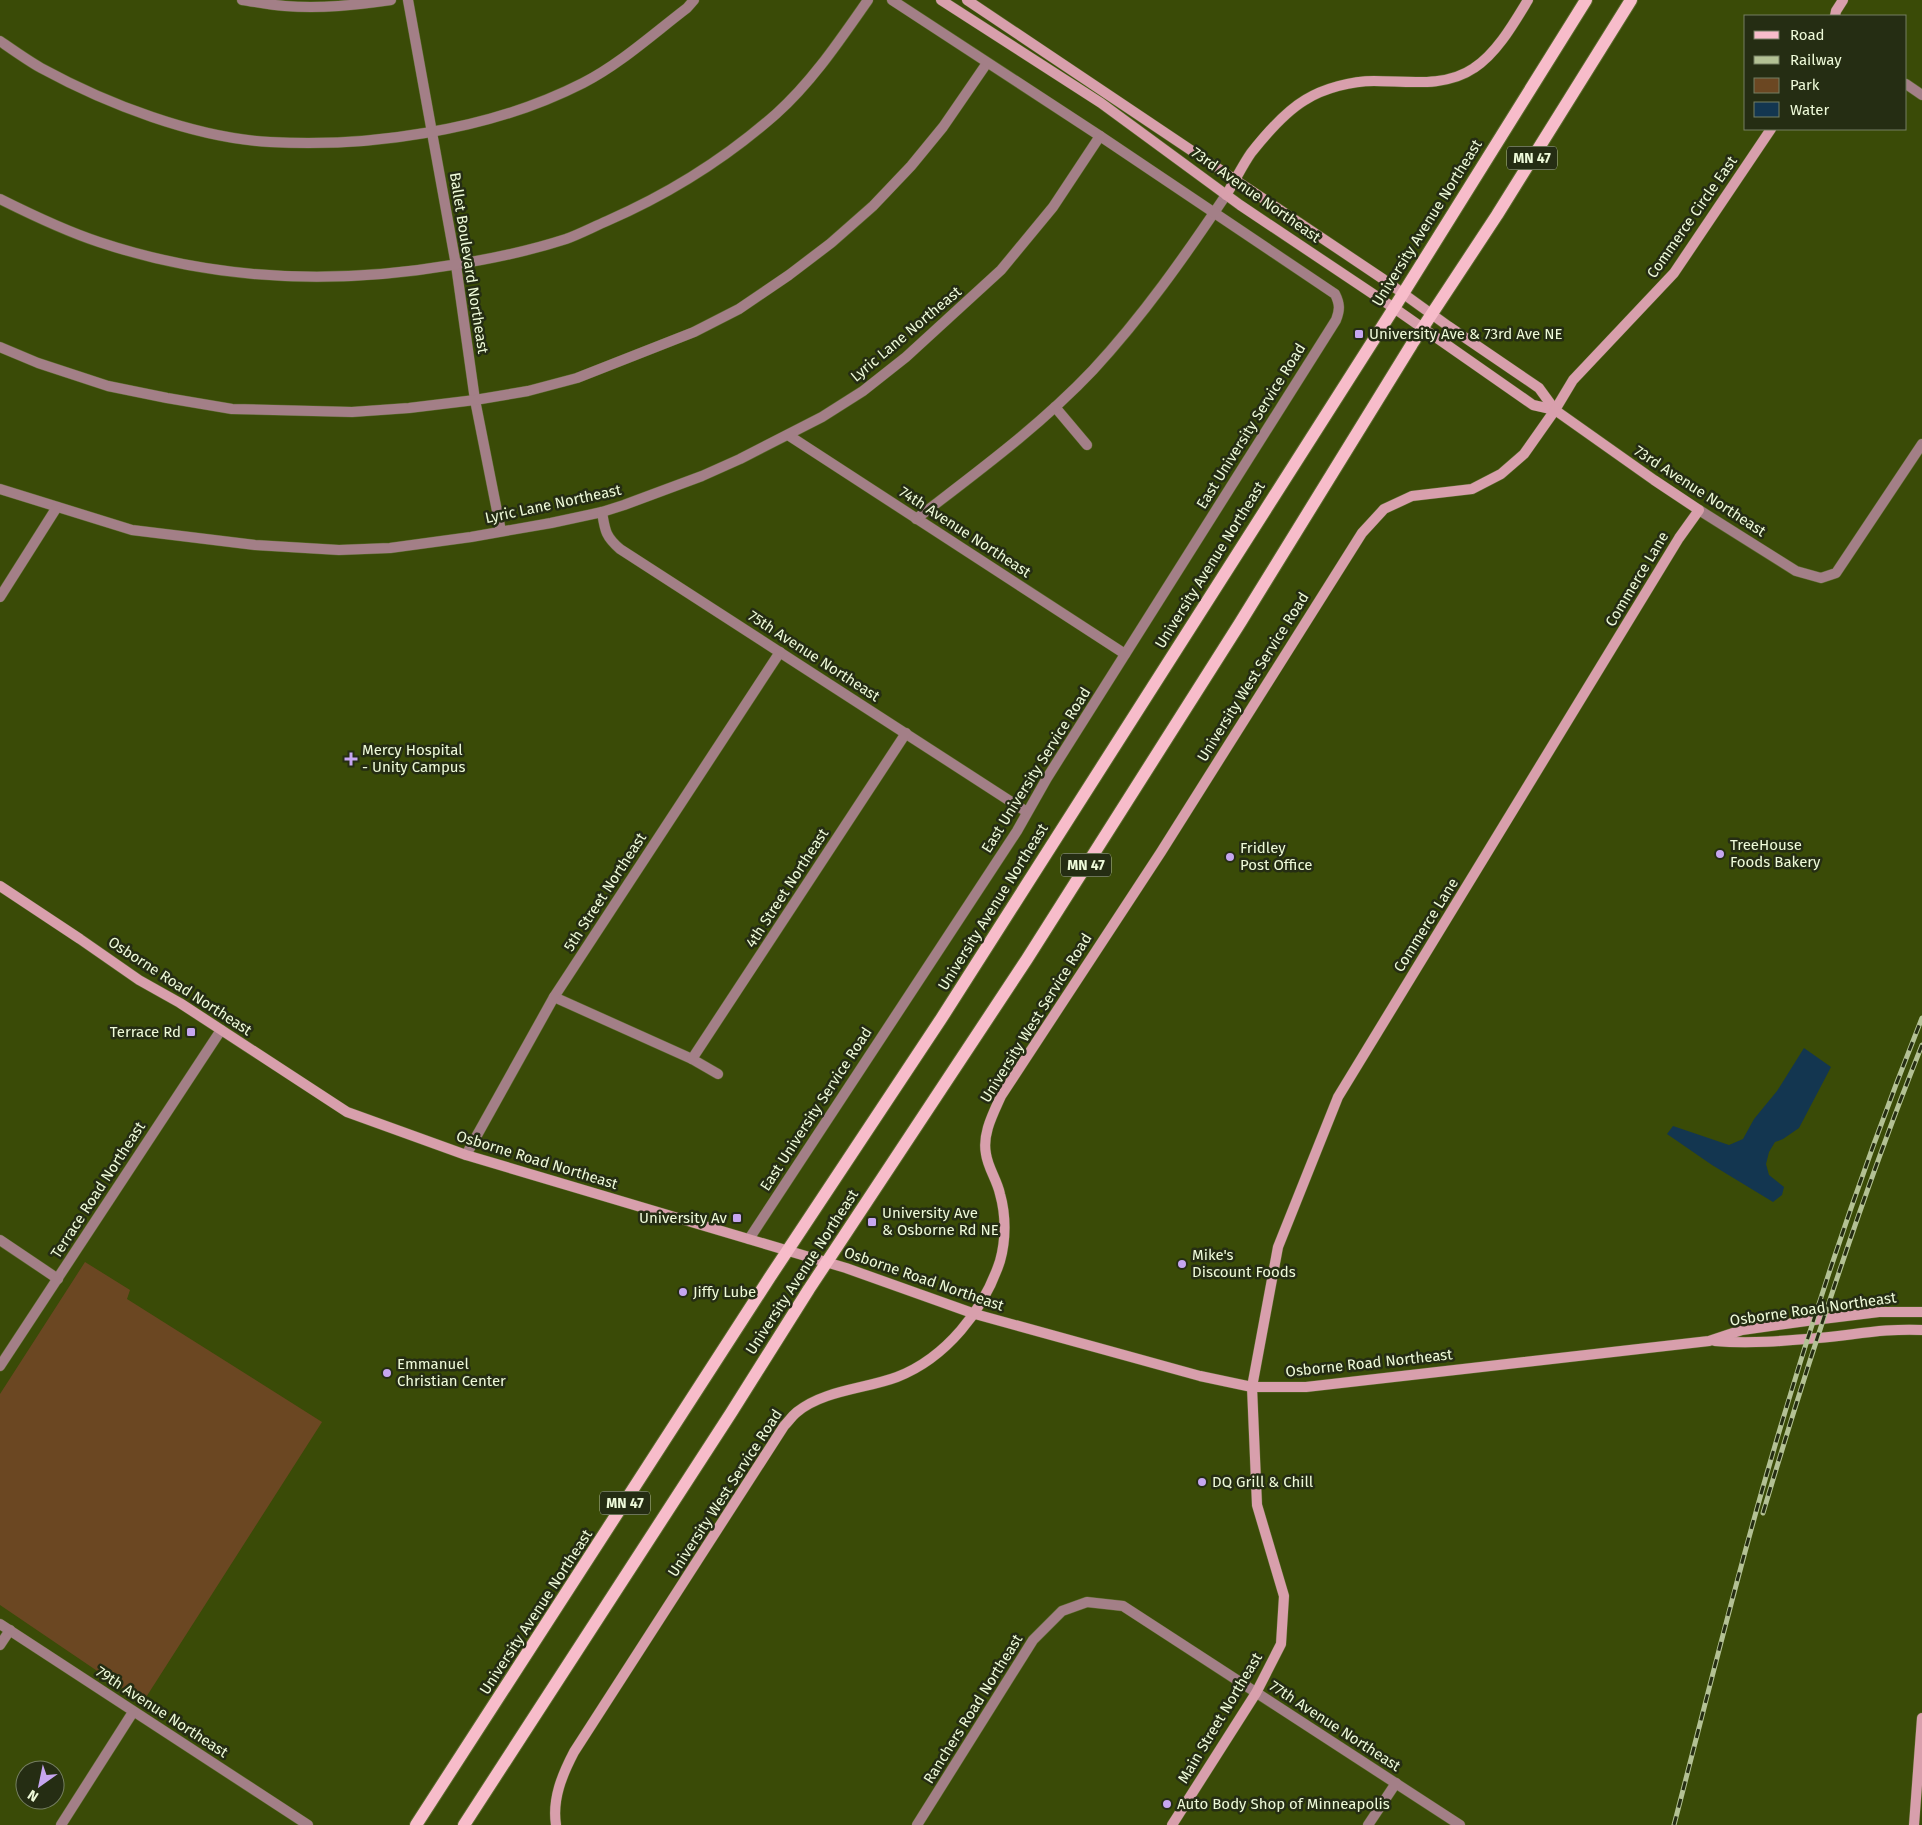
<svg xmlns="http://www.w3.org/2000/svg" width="1922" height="1825" font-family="'Fira Sans',sans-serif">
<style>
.green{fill:#6b4722}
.water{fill:#133650}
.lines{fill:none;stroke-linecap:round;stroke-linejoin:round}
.street-casing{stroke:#5a6a2d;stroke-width:11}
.secondary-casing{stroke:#5a6a2d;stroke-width:11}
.primary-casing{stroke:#5a6a2d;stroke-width:14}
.street{stroke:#a37f87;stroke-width:10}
.secondary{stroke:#d89fac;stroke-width:10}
.primary{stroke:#f7bcca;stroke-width:12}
.rail-casing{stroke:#b3c194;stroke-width:5}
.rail{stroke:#252d13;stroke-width:3;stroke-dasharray:9;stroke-linecap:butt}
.poi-dot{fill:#c6a6f0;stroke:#252d13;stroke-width:2}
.labels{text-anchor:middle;stroke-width:5;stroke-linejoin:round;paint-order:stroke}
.shield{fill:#252d13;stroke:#b2bc9e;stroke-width:1}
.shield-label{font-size:14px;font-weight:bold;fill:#eefad9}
.street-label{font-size:15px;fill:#eefad9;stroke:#252d13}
.poi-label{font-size:15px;fill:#eefad9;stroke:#252d13;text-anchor:start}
</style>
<rect width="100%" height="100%" fill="#3a4b07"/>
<path class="green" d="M85,1262L130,1290L127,1299L322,1422L143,1702L0,1605V1394Z"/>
<path class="water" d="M1804,1048L1831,1067L1799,1128L1783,1139L1775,1142L1769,1152L1766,1164L1769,1175L1784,1187L1782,1195L1773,1202L1712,1165L1667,1134L1673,1126L1729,1145L1743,1139L1754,1119L1777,1091Z"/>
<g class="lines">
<defs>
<g id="street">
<path d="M242,0C256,2 271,5 285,6C321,9 356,5 391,0"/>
<path d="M408,0L456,265L475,400L501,531"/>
<path d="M0,41C13,50 27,60 41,68C107,104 195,138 270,142C322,145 373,142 425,133C480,124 532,109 583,83C620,64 653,34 687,8L694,0"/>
<path d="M1906,84L1922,95"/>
<path d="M0,199C32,215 65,231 99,242C213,280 334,285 452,265C491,259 529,251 566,239C580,234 593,227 607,221C669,194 725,159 776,114C812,82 840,40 868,0"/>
<path d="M0,347L38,363L108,386L167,398L232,409L352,412L409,408L475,400L528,391L577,378L694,332L739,309L789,275L831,243L873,206L911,166L943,127L987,63"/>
<path d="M1055,407L1087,445"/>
<path d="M788,435L1125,654"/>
<path d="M0,489L132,530L255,545L339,550L390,548L471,537L551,523L602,512L624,505L702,476L740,459L822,417L863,391L906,357L1001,270L1053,207L1100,136"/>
<path d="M1699,510L1796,571L1821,578L1836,573L1922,444"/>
<path d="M602,512C605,530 605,536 620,549L1027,812"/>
<path d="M916,519C977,472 1040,426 1093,370C1143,316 1185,256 1226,195"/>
<path d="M0,597L57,507"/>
<path d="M554,997L692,1059L718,1074"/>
<path d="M692,1059L906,733"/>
<path d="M466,1155L554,997L780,652"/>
<path d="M749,1239L1017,831L1047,778L1336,320C1340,310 1340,304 1335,294L1100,136L892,0"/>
<path d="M0,1240L58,1279"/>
<path d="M0,1366L221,1030"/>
<path d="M0,1624L308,1825"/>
<path d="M0,1645L10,1630"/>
<path d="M61,1825L133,1712"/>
<path d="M917,1825L1033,1640L1062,1611L1087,1602L1123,1606L1460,1825"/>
<path d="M1368,1825L1396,1783"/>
</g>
<g id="secondary">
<path d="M941,0L1101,103L1240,205L1394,308L1533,405L1555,410"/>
<path d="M967,0L1383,279L1448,326L1539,388L1555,410L1654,480L1699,510L1679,538L1338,1097L1278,1247L1252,1387L1257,1505L1284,1596L1281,1644L1256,1693L1172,1825"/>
<path d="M1835,16L1836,11L1843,0"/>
<path d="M1226,195C1235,181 1242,166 1251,153C1266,134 1285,112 1305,100C1324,88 1352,81 1374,81C1407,81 1445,88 1474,68C1497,53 1514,23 1528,0"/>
<path d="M0,886L80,939L139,980L180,1003L347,1112L466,1155L846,1268L975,1314L1200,1376L1252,1387H1306L1709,1341L1742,1330L1814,1320L1879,1312H1922"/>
<path d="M1715,1341C1749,1344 1784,1341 1818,1338C1853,1335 1887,1328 1922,1330"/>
<path d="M556,1825C552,1799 562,1775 574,1752L784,1426C788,1422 792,1416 797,1412C824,1390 865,1389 897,1377C946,1358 984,1310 1000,1261C1006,1240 1006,1215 1000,1194C997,1180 988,1168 986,1154C982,1134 993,1114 1001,1096L1161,852L1362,533L1384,509L1412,496L1472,489L1501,474L1524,454L1555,410L1573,380L1674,273L1771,129"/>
<path d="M1914,1825L1922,1718"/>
</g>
<g id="primary">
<path d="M416,1825L770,1277L941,1019L1394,308L1586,0"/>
<path d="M464,1825L731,1413L809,1289L1027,959L1240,623L1412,344L1497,215L1631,0"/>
</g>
</defs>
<use href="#street" class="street-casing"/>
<use href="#secondary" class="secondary-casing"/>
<use href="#primary" class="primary-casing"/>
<use href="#street" class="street"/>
<use href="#secondary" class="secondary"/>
<use href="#primary" class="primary"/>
<defs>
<g id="rail">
<path d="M1763,1513C1810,1355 1861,1198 1922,1045"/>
<path d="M1674,1825C1706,1702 1736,1578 1772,1456C1815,1308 1865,1161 1922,1018"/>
</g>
</defs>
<use href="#rail" class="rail-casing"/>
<use href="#rail" class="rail"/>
</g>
<g class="poi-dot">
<rect x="1354" y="329" width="10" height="10" rx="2.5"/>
<path d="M348.5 751.5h5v5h5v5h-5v5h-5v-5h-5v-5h5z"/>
<circle cx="1720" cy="854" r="5"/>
<circle cx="1230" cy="857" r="5"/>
<rect x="186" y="1027" width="10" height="10" rx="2.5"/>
<rect x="732" y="1213" width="10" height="10" rx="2.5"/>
<rect x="867" y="1217" width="10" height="10" rx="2.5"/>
<circle cx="1182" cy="1264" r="5"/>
<circle cx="683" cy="1292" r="5"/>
<circle cx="387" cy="1373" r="5"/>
<circle cx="1202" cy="1482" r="5"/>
<circle cx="1167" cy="1804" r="5"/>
</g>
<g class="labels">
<g class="shield">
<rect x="1507" y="146.5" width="50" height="23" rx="4"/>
<rect x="1061" y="853.5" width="50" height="23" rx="4"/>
<rect x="600" y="1491.5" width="50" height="23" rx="4"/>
</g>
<g class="shield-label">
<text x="1532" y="163">MN 47</text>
<text x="1086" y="870">MN 47</text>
<text x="625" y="1508">MN 47</text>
</g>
<g class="street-label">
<text transform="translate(1256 195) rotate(35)" y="5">73rd Avenue Northeast</text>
<text transform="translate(1692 217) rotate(-55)" y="5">Commerce Circle East</text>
<text transform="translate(1427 223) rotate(-58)" y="5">University Avenue Northeast</text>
<text transform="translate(469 263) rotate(81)" y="5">Ballet Boulevard Northeast</text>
<text transform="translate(906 334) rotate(-40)" y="5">Lyric Lane Northeast</text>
<text transform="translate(1251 426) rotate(-58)" y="5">East University Service Road</text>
<text transform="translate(1700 491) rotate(33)" y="5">73rd Avenue Northeast</text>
<text transform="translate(553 504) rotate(-12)" y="5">Lyric Lane Northeast</text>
<text transform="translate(965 532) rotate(33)" y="5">74th Avenue Northeast</text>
<text transform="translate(1210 565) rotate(-58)" y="5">University Avenue Northeast</text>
<text transform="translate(1637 579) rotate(-59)" y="5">Commerce Lane</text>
<text transform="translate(814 656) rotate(33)" y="5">75th Avenue Northeast</text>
<text transform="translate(1253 677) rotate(-58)" y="5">University West Service Road</text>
<text transform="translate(1036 770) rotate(-58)" y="5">East University Service Road</text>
<text transform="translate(787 888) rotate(-57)" y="5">4th Street Northeast</text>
<text transform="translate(605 892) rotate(-57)" y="5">5th Street Northeast</text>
<text transform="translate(993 907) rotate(-58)" y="5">University Avenue Northeast</text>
<text transform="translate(1426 925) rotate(-58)" y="5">Commerce Lane</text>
<text transform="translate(180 986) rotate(33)" y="5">Osborne Road Northeast</text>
<text transform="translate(1036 1018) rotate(-58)" y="5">University West Service Road</text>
<text transform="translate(816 1109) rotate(-57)" y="5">East University Service Road</text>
<text transform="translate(537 1160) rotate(17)" y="5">Osborne Road Northeast</text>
<text transform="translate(98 1190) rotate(-57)" y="5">Terrace Road Northeast</text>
<text transform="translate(802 1272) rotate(-57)" y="5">University Avenue Northeast</text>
<text transform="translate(924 1279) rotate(19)" y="5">Osborne Road Northeast</text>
<text transform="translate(1813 1309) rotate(-8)" y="5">Osborne Road Northeast</text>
<text transform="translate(1369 1363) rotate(-6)" y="5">Osborne Road Northeast</text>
<text transform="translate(725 1493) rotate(-57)" y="5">University West Service Road</text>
<text transform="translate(536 1612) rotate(-57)" y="5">University Avenue Northeast</text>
<text transform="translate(973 1709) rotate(-58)" y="5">Ranchers Road Northeast</text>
<text transform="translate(162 1712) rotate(33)" y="5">79th Avenue Northeast</text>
<text transform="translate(1220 1718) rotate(-59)" y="5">Main Street Northeast</text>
<text transform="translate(1335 1726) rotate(33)" y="5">77th Avenue Northeast</text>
</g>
<g class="poi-label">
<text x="1369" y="339">University Ave &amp; 73rd Ave NE</text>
<text x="362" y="755">Mercy Hospital<tspan x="362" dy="17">- Unity Campus</tspan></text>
<text x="1730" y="850">TreeHouse<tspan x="1730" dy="17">Foods Bakery</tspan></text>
<text x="1240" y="853">Fridley<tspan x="1240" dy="17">Post Office</tspan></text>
<text x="181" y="1037" text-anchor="end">Terrace Rd</text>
<text x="882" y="1218">University Ave<tspan x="882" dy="17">&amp; Osborne Rd NE</tspan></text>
<text x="727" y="1223" text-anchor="end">University Av</text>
<text x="1192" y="1260">Mike's<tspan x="1192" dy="17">Discount Foods</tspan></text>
<text x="693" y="1297">Jiffy Lube</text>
<text x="397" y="1369">Emmanuel<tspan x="397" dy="17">Christian Center</tspan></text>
<text x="1212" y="1487">DQ Grill &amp; Chill</text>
<text x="1177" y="1809">Auto Body Shop of Minneapolis</text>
</g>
</g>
<rect x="1744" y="15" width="162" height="115" fill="#252d13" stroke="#757f62"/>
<rect x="1754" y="31" width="25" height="8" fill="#f7bcca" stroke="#757f62"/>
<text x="1790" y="40" font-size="15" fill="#eefad9">Road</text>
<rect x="1754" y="56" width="25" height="8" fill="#b3c194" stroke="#757f62"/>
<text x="1790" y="65" font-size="15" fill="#eefad9">Railway</text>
<rect x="1754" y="78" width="25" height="15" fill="#6b4722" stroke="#757f62"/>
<text x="1790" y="90" font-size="15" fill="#eefad9">Park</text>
<rect x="1754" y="102" width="25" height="15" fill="#133650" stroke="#757f62"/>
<text x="1790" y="115" font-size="15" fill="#eefad9">Water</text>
<g transform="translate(40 1785) rotate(213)"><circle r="24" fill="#252d13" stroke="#757f62"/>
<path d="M0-4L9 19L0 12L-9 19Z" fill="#c6a6f0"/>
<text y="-8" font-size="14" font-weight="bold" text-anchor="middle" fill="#eefad9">N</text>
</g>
</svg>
